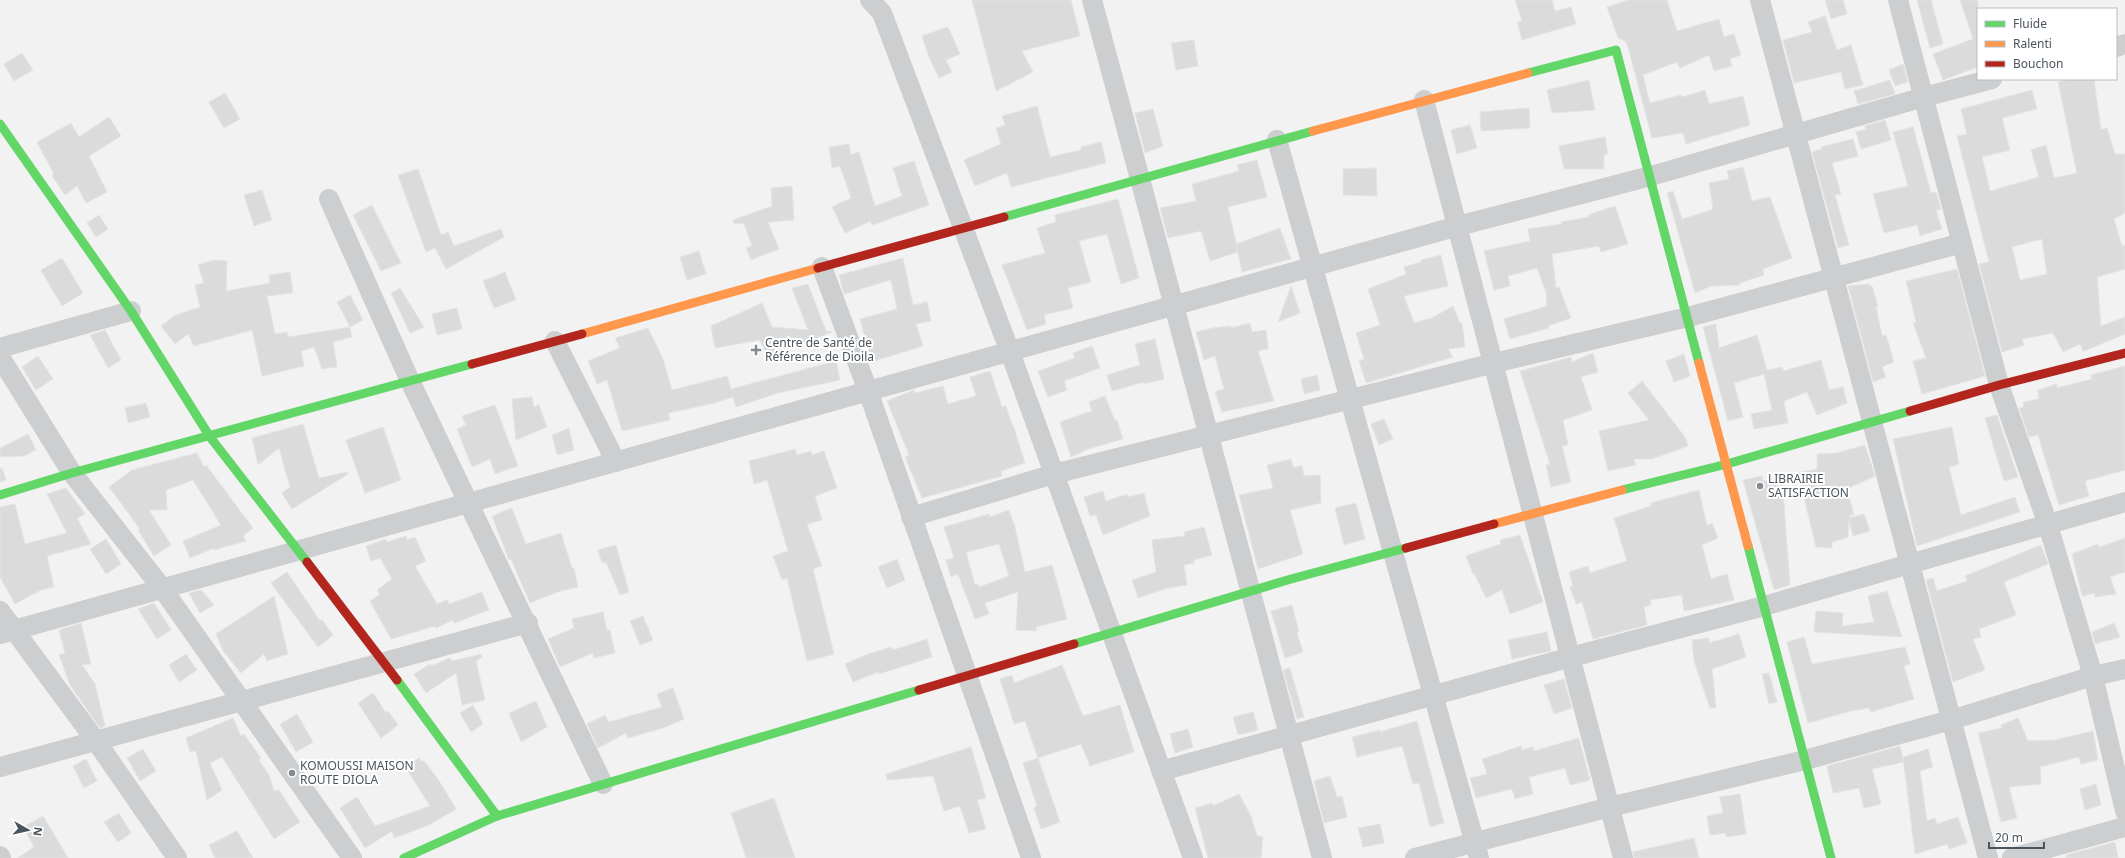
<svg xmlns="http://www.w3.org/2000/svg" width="2125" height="858" font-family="'Noto Sans',sans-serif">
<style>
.building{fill:#dbdbdc;stroke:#e3e4e5;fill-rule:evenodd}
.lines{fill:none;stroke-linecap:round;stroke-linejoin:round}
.street{stroke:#ccced0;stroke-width:20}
.fast{stroke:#63d668;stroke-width:9}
.slow{stroke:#ff974d;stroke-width:9}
.jam{stroke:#b3261e;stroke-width:9}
.poi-dot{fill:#858b91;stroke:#fff;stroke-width:1.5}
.labels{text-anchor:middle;stroke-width:4;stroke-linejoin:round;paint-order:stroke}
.poi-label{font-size:12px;fill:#4a545d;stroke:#fff;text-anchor:start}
</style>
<rect width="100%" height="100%" fill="#f2f2f2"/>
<g class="building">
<path d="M972,0H1071L1080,36L1022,51L1033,72L996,91Z"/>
<path d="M1515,0H1552L1555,11L1571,7L1576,24L1522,40L1517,22L1522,21Z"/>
<path d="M1628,0H1667L1677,31L1719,19L1724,37L1734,34L1741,55L1730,59L1732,66L1714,71L1709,55L1680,68L1677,62L1643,75L1650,103L1681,95L1682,97L1705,90L1709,104L1743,96L1750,125L1686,144L1683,133L1652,138L1628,47L1625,41L1618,38L1607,7Z"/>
<path d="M1825,0H1843L1847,14L1831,19Z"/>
<path d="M1917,0H1931L1943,44L1930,48Z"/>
<path d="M1960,0H1978V67L1943,80L1933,54L1973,39Z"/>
<path d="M1825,16L1837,50L1851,45L1863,85L1845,89L1841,72L1794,83L1783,40L1812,32L1808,22Z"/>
<path d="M948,27L960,54L946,60L952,72L939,78L929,57L922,36Z"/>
<path d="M1194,40L1198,66L1176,70L1171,43Z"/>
<path d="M22,53L33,70L14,81L4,64Z"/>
<path d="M1903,64L1908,82L1895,86L1889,70Z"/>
<path d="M2071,79H2094L2101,130L2107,128L2115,154H2125V213L2114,219L2122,246L2125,245V269L2097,277L2101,326L2125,317V334L2087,350L2083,351L2080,344L2063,352L2053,333L2022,339L2024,345L2002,352L1979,264L1989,262L1957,136L1967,134L1961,109L2032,90L2037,109L2002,118L2010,150L1982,157L1990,191L2039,177L2031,150L2046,145L2054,178L2077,173L2058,82ZM2042,239L2047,274L2020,280L2012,247Z"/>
<path d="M1589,80L1595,110L1552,113L1547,90Z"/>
<path d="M1890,80L1895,94L1858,104L1854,91Z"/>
<path d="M225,93L240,119L224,128L209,102Z"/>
<path d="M1037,106L1050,157L1081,150V147L1101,142L1106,163L1011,187L1007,173L975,186L964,160L1001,144L996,128L1005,125L1002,116Z"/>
<path d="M1529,108L1530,128L1481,131L1480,112Z"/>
<path d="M1153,109L1163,146L1145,153L1135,113Z"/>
<path d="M109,117L121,136L89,156L107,192L86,203L77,186L65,195L52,176L54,174L37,142L71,123L79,137Z"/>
<path d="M1885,120L1891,140L1861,149L1856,132L1866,129L1865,126Z"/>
<path d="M1470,125L1477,148L1457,154L1451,130Z"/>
<path d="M1913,127L1931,193L1936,192L1941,209L1936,210L1942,229L1920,236L1917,225L1884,233L1873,194L1908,186L1893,132Z"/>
<path d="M1605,137L1608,154L1604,155V169H1564L1559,146Z"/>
<path d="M1853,139L1858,156L1832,163L1841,194L1835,195L1849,245L1838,248L1812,152L1822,149L1821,147Z"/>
<path d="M849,144L851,155L859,152L875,206L902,196L893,168L914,161L929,205L872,225L870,221L845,233L832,207L851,198L840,166L832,168L829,147Z"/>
<path d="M1257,160L1267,197L1228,207L1238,252L1210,261L1201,231L1168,238L1160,208L1196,201L1192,184L1239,171L1237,165Z"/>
<path d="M1743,167L1752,201L1770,197L1792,258L1763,269L1764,275L1740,283V285L1711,286L1695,293L1667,193L1673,191L1682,219L1708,211L1713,209L1709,183L1729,179L1727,171Z"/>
<path d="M1376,168L1377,196L1343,195V169Z"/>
<path d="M418,169L441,235L448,232L454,246L501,229L504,237L446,269L435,248L426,252L398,175Z"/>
<path d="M792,186L794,220L768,222L779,249L751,260L746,248L752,246L744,223L734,224L733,220L772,206L771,188Z"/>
<path d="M262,190L272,220L254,226L244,195Z"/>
<path d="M1118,199L1139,278L1121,284L1107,234L1079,241L1091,282L1068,288L1073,308L1044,315L1046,324L1027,330L1002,265L1045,253L1037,228L1056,222L1055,215Z"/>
<path d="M372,205L401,263L381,271L353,215Z"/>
<path d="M1615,206L1628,244L1601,252L1599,246L1552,254L1556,288L1559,287L1571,318L1548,326L1549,328L1510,339L1504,319L1547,306L1546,292L1537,268L1508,276L1510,286L1494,290L1484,251L1530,241L1528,229L1562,224L1561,222L1589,217L1588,215Z"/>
<path d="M99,215L108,229L96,237L87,223Z"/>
<path d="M1280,228L1291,259L1242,272L1236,244Z"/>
<path d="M699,251L706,274L687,280L680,257Z"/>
<path d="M1441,255L1448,286L1404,296L1414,323L1432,318L1453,306L1460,323H1462L1465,347L1448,349L1453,357L1366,383L1359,361L1364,359L1356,333L1380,325L1368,289L1406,274L1404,267L1421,262V260Z"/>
<path d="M62,258L83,293L62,306L41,270Z"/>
<path d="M903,258L913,305L927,302L931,321L916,324L923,346L871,362L860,319L897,309L891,280L844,294L839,275Z"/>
<path d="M214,260L227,261L226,291L270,283L269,275L290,272L293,293L267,296L275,334L287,332L288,337L350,327L352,337L333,342L337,367L322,369L314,347L301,351L304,366L262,376L252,330L194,346L188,334L175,344L161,326L174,316L200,307L195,285L204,283L198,265Z"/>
<path d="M1957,269L1985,376L1922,394L1913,361L1926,358L1913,323L1916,322L1906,281Z"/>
<path d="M505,272L516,300L494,308L483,281Z"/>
<path d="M808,284L826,331L832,332L767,357L760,340L715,348L711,326L762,303L772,327L808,330L792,288Z"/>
<path d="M1869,284V286H1872L1878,306L1876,307L1882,336L1886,335L1894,362L1882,367L1886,377L1873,382L1848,286Z"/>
<path d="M1291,286L1300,313L1278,322Z"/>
<path d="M400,288L424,327L410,333L391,293Z"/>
<path d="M350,295L363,320L350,327L337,302Z"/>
<path d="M457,308L462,329L437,335L432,314Z"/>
<path d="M1250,323L1252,332L1266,330L1268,349L1258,351L1274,401L1222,412L1215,392L1224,389L1215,356L1204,360L1196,332L1212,328L1231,326V328Z"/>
<path d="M1716,324L1719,348L1757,335L1767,370L1782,367L1784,371L1821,360L1829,390L1843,387L1847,403L1817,415L1807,392L1784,401L1788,423L1754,429L1751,414L1772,410L1764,374L1734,383L1743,417L1728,421L1703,327Z"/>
<path d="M648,328L663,359L672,390L727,376L731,389L836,361L840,380L778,393L736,407L733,397L715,403L668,413L670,420L622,431L607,380L597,384L588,361L620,348L615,338Z"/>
<path d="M105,330L121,360L108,368L90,335Z"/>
<path d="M1155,339L1164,379L1144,384V382L1112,391L1107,375L1140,365L1135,344Z"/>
<path d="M1092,346L1100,368L1064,381L1067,390L1048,397L1038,371L1075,358L1073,353Z"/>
<path d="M1593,353L1598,372L1581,377L1592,410L1563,420L1568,445L1562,446L1571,482L1551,487L1546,465L1550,464L1520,371L1571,357L1572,362Z"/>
<path d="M1684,354L1690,376L1674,382L1666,361Z"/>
<path d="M38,356L53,379L36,390L22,367Z"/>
<path d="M2125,366V470L2085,481L2089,496L2059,505L2038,435L2029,437L2019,408L2024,407L2023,402L2039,399L2038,390L2057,384V388L2092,379L2091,375Z"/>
<path d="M990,371L1002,407L1006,406L1012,425H1013L1025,463L1001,471L1002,476L922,498L905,457L909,455L887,401L914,390L915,393L943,386L948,404L976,396L970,377Z"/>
<path d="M1317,375L1320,390L1304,394L1301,379Z"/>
<path d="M1642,381L1685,437L1688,446L1652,459H1634L1636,465L1608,471L1599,431L1649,420L1628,393Z"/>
<path d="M1105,396L1115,421L1117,420L1123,439L1088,449L1071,457L1060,422L1092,411L1089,402Z"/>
<path d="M532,397L534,407L539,405L547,427L516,440L512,399Z"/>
<path d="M146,403L150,417L128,423L125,408Z"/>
<path d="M495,405L518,466L495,474L490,459L472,467L457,429L466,425L462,416Z"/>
<path d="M1997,415L2018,477L2004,481L1985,418Z"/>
<path d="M1384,419L1393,439L1379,445L1371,424Z"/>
<path d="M303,424L319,478L347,472L348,474L292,509L282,493L290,487L279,448L258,465L252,438Z"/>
<path d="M383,427L401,480L365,493L346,440Z"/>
<path d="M1952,427L1959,464L1949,467L1961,515L2015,497L2020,512L1917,546L1893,439Z"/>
<path d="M569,428L574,450L557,455L552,435Z"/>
<path d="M28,434L36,450L24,456L0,457V448Z"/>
<path d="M1865,445L1875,476L1847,489L1854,515H1850V518L1864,514L1870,531L1853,536L1849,521L1848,537L1832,542V548L1816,547L1798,473L1817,469V454L1837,453Z"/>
<path d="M795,449L797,455L811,451L812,455L824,451L837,488L815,496L822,520L807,524L822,566L813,569L834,654L807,661L787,578L782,580L773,556L788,551L767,480L754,484L749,461Z"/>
<path d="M197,453L204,467L206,465L253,528L243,536L246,541L214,550V548L190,558L183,541L221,525L193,480L166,490L167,510H149L171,545L154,556L138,530L140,529L109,487L132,470Z"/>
<path d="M1291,459L1293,467L1302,466L1304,476L1320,475L1321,503L1290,510L1303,554L1258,569L1239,495L1273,488L1267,465Z"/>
<path d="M2,468L6,480L0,482V469Z"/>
<path d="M1762,476L1763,481L1782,478L1790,585L1774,590L1743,480Z"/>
<path d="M66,488L85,514L77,518L91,544L47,556L54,587L41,590L15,604L0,577V507L15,504L25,544L67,533L47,494Z"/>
<path d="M1699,490L1707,526L1712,523L1718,538L1702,545L1711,579L1727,574L1734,600L1684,611L1682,595L1650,600L1651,605L1644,607L1647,625L1593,639L1582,602L1576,604L1570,587L1573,586L1569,572L1588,566L1590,573L1627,561L1614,518L1651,506V503Z"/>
<path d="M1103,491L1106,501L1128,494V497L1144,493L1150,516L1103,535L1096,515L1090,516L1084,497Z"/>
<path d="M1356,503L1365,539L1344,545L1335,508Z"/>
<path d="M512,508L526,544L561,533L572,568H574L578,587L557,592L530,603L511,559L509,560L492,516Z"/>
<path d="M1009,510L1015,527L1025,572L1052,565L1067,619L1036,627V631L1016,630L1018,592L985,603L989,614L975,619L958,574L951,577L946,560L954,558L944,527L989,514V517ZM999,544L1009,576L979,587L978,584L975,585L966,552Z"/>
<path d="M1204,527L1212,555L1194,560V563L1184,565L1187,585L1168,588L1138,598L1132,580L1156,572L1152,540L1185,536L1184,532Z"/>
<path d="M1520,535L1543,602L1510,614L1502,590L1486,598L1474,573L1473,574L1466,556L1501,544L1500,540Z"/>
<path d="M406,536L407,540L415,537L426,561L415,566L437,604L447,600L449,604L482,592L489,610L454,623L453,620L436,628L435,626L391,639L370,601L380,594L377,590L392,579L380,558L371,561L366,546L386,539L387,542Z"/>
<path d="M2125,538V572L2110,577L2116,594L2095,597V593L2082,596L2072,554L2098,544L2099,547Z"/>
<path d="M106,539L121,564L106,574L90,549Z"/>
<path d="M616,545L629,592L620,595L606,562L602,563L598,550Z"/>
<path d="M2041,545L2048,564L2004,582L2016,615L1979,629L1981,637L1973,639L1985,670L1953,682L1926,580L1933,578L1937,591L1967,581L1965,576Z"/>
<path d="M897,559L905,580L887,588L878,567Z"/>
<path d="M287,572L320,621L322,620L333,635L318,647L271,583Z"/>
<path d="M201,590L214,605L200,613L189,593Z"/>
<path d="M1887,591L1902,637L1814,632L1816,611L1843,613L1842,626L1874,622L1868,596Z"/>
<path d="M274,596L288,654L267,661L264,654L241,673L223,651L216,634Z"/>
<path d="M154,603L171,630L157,639L138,609Z"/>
<path d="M1292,605L1299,632L1297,633L1303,652L1285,658L1271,611Z"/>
<path d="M603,612L607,631L610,630L615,653L594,658L593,653L560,667L548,639L574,628L572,619Z"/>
<path d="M643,616L653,640L640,645L630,621Z"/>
<path d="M81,623L91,664L82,665L95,684L105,726L100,728L70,685L59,655L65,653L59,630Z"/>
<path d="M2114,623L2120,637L2095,644L2092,632Z"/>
<path d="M1547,632L1551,651L1512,659L1508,640Z"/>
<path d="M1739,634L1746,657L1712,669L1716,707L1710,708L1694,661L1692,640L1709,638V643Z"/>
<path d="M1804,637L1812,664L1905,647L1910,664L1904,666L1914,699L1871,712L1869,708L1851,711L1808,723L1787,642Z"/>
<path d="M927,639L932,657L879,674L878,672L853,682L845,664L868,654L892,647L893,650Z"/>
<path d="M186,654L197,670L179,682L169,665Z"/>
<path d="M481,654L482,657L476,661L485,700L462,705L456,673L426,693L414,674L430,664L431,666L450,658L452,661Z"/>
<path d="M1062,665L1083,716L1120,705L1134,752L1090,766L1081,744L1038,758L1025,721L1014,724L1000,679L1012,675L1014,683Z"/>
<path d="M1290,668L1304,717L1297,719L1283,670Z"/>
<path d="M1769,673L1777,702L1769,704L1762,674Z"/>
<path d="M1564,679L1572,708L1554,714L1544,685Z"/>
<path d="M673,688L684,719L663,728L628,738L626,733L598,748L587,724L605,715L609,722L662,707L657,694Z"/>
<path d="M373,693L386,713L388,711L398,725L381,738L358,703Z"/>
<path d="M536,701L547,727L521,742L509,713Z"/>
<path d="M473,705L483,724L471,732L460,713Z"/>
<path d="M1253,712L1258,730L1238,735L1233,717Z"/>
<path d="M297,714L313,742L296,752L280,724Z"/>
<path d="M233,718L241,736L244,734L261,758L259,760L269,775L274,791L279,790L300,822L274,839L222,757L210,763L222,790L207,800L196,751L190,752L186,738Z"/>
<path d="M2018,718L2028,741L2055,740L2093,731L2098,760L2081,764L2079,757L2040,767L2041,784L2009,787L2017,818L2001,822L1978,733L2002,728L2001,725Z"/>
<path d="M1417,721L1444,823L1430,827L1419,783L1413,784L1402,746L1357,757L1352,737L1380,730V732Z"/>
<path d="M1188,729L1193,747L1175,753L1170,734Z"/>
<path d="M1579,738L1590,780L1570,785L1565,768L1529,777L1533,794L1515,799L1512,789L1476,798L1470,778L1487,774L1482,759L1521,746L1522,750L1533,747L1534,751Z"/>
<path d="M1900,746L1904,762L1872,769L1881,804L1864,808L1859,788L1833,793L1827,766Z"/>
<path d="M971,747L986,798L977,800L986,829L969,833L960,806L944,811L933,776L887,780L886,774Z"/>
<path d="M143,749L156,771L140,781L127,758Z"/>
<path d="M1928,749L1933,767L1920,771L1927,821L1935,818L1937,824L1958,817L1967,843L1949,849L1947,844L1915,854L1903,757Z"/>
<path d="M419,758L422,762L424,761L438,779L456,809L429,825L394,838L392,831L365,848L340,808L357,797L375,826L430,806L405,766Z"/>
<path d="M1038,758L1060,822L1041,829L1034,808L1037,806L1023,763Z"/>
<path d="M86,759L97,781L84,788L73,766Z"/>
<path d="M1330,776L1337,797L1342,796L1347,817L1324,823L1314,781Z"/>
<path d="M2096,784L2101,805L2085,810L2080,789Z"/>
<path d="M1239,794L1251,816L1257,836L1263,837L1261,858H1208L1195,808L1212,803L1213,806Z"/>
<path d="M1740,794L1746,834L1726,837V833L1710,835L1707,816L1723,813L1720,797Z"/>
<path d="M774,798L795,858H746L731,813Z"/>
<path d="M119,813L131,833L118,842L104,822Z"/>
<path d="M43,816L68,858H18L34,847L23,827Z"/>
<path d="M1380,824L1384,843L1363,847L1358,828Z"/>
<path d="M237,831L253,858H215L209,845Z"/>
<path d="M1694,838L1699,858H1634L1633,852Z"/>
<path d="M2115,842L2118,858H2066V855Z"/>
</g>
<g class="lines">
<g class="street">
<path d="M870,0L882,13L1010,352L1193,858"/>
<path d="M1092,0L1322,858"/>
<path d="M1760,0L1988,858"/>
<path d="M1898,0L1999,385L2048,525L2093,676L2125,811"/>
<path d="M2116,47L2125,44"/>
<path d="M1424,100L1623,858"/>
<path d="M1277,140L1479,858"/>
<path d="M329,199L410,381L603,784"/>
<path d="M822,267L868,391L1031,858"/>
<path d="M555,341L616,462"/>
<path d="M0,348L131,311"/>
<path d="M0,357L72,473L162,588L352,858"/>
<path d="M911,517L1054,474L1494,363L1688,317L1962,243"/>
<path d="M0,611L96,741L177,858"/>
<path d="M0,634L1458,226L1651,176L1924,97L1992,79"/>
<path d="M0,767L528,623"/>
<path d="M1161,771L1571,657L1764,606L2125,502"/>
<path d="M0,856L1,858"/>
<path d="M1415,858L1610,807L1805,760L1951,720L2093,676L2125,669"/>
<path d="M2012,858L2125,827"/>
</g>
<g class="fast">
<path d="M1528,73L1616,50L1699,363"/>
<path d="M0,124L131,311L210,437L307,562"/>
<path d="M1004,217L1313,131"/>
<path d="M1622,490L1727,464L1910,411"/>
<path d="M0,495L72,473L472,364"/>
<path d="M1748,546L1831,858"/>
<path d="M1074,644L1291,579L1406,548"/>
<path d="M397,680L497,816"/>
<path d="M404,858L497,816L919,690"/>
</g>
<g class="slow">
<path d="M1313,131L1528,73"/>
<path d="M582,334L818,268"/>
<path d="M1699,363L1748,546"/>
<path d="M1494,524L1622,490"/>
</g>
<g class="jam">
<path d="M818,268L1004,217"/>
<path d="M472,364L582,334"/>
<path d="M1910,411L1999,385L2125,353"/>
<path d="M1406,548L1494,524"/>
<path d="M307,562L397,680"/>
<path d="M919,690L1074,644"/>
</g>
</g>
<g class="poi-dot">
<path d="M754 344h4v4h4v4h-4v4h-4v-4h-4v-4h4z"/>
<circle cx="1760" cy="486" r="4"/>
<circle cx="292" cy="773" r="4"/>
</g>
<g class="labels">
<g class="poi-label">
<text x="765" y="347">Centre de Santé de<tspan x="765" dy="14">Référence de Dioila</tspan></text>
<text x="1768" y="483">LIBRAIRIE<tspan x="1768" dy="14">SATISFACTION</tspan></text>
<text x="300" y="770">KOMOUSSI MAISON<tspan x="300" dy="14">ROUTE DIOLA</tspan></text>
</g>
</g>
<rect x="1977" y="8" width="140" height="72" fill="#ffffff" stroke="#b7bbbe"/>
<rect x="1985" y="21" width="20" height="6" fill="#63d668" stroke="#b7bbbe"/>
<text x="2013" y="28" font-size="12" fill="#4a545d">Fluide</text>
<rect x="1985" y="41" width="20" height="6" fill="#ff974d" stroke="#b7bbbe"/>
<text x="2013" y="48" font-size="12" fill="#4a545d">Ralenti</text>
<rect x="1985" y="61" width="20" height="6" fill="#b3261e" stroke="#b7bbbe"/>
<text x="2013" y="68" font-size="12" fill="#4a545d">Bouchon</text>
<g transform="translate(28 830) rotate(98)" stroke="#ffffff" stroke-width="3" paint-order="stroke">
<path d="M0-3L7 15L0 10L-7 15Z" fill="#4a545d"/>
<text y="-6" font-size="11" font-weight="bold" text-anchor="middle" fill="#4a545d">N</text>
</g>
<path d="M1989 842v6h55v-6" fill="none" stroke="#4a545d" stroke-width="2"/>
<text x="1995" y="842" font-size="12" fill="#4a545d" stroke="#ffffff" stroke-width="3" paint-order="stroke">20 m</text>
</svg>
